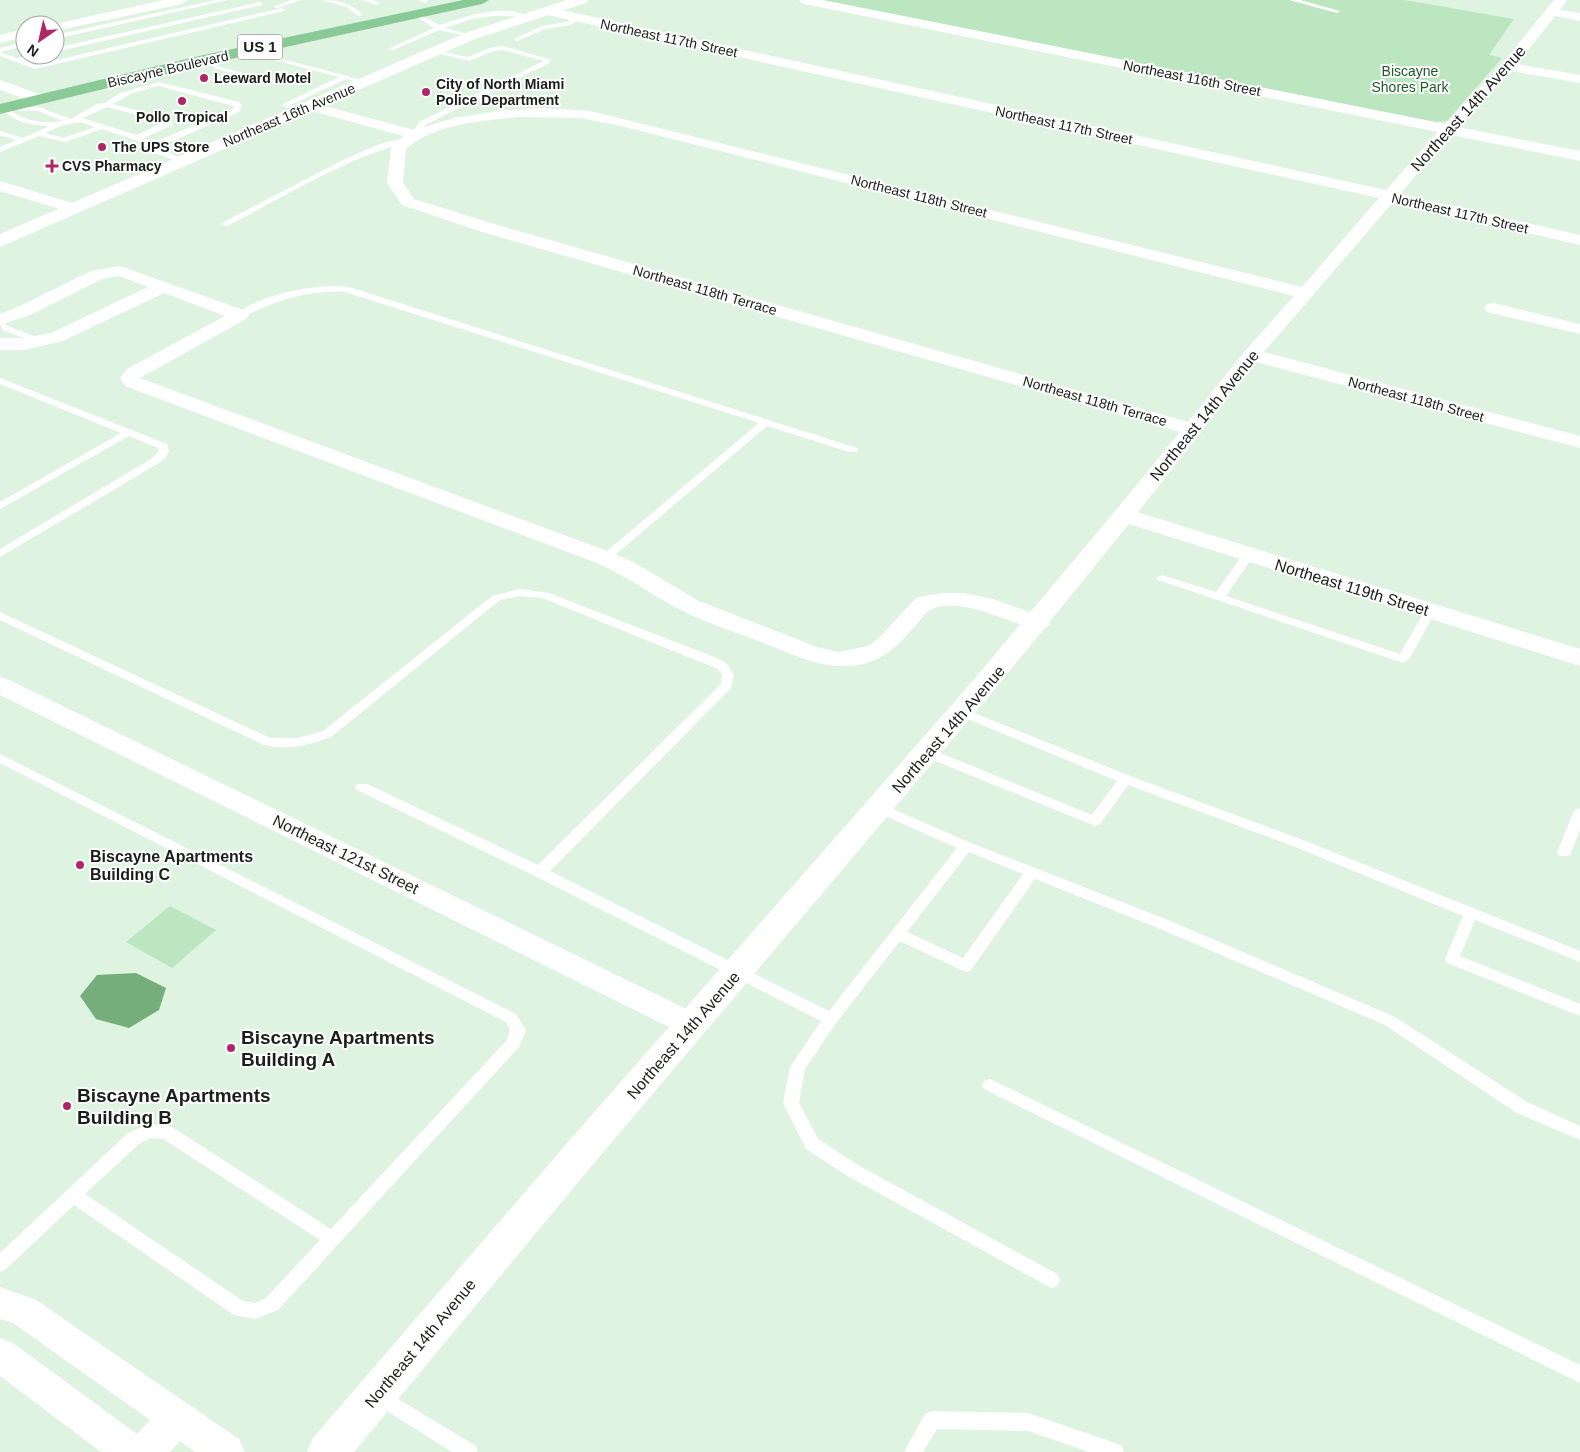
<svg xmlns="http://www.w3.org/2000/svg" width="1580" height="1452" font-family="Helvetica,sans-serif">
<style>
.green{fill:#bbe6bf}
.water{fill:#75ae7b}
.lines{fill:none;stroke-linecap:round;stroke-linejoin:round}
.lane{fill:#fff;fill-rule:evenodd}
.street{fill:#fff;fill-rule:evenodd}
.secondary{fill:#fff;fill-rule:evenodd}
.primary{fill:#8aca97;fill-rule:evenodd}
.poi-dot{fill:#af2667;stroke:#fff;stroke-width:2}
.labels{text-anchor:middle;stroke-width:4;stroke-linejoin:round;paint-order:stroke}
.far-street-label{font-size:14px;fill:#191f19;stroke:#fff}
.far-park-label{font-size:14px;fill:#1c5928;stroke:#fff}
.far-poi-label{font-size:14px;font-weight:bold;fill:#191f19;stroke:#fff;text-anchor:start}
.shield{fill:#fff;stroke:#5e625e;stroke-width:1}
.shield-label{font-size:15px;font-weight:bold;fill:#191f19}
.street-label{font-size:16px;fill:#191f19;stroke:#fff}
.poi-label{font-size:16px;font-weight:bold;fill:#191f19;stroke:#fff;text-anchor:start}
.near-poi-label{font-size:19px;font-weight:bold;fill:#191f19;stroke:#fff;text-anchor:start}
</style>
<rect width="100%" height="100%" fill="#dff3e1"/>
<g class="green">
<path d="M818,0H1405L1514,19L1489,55L1502,58L1447,121L1435,122Z"/>
<path d="M170,906L216,930L172,968L126,942Z"/>
</g>
<path class="water" d="M136,973L166,988L159,1010L129,1028L96,1019L80,996L97,975Z"/>
<g class="lines">
<g class="lane">
<path d="M216,0H228L55,39V35Z"/>
<path d="M291,0H300L278,8L273,7Z"/>
<path d="M321,0C337,0 351,3 363,15L358,16L347,7Z"/>
<path d="M362,0H373L380,3L377,5Z"/>
<path d="M419,0H427L428,1L425,3Z"/>
<path d="M1289,0H1300L1340,11L1337,13Z"/>
<path d="M260,2L262,3V5L55,52V48Z"/>
<path d="M282,8L285,10L284,11L35,69L0,56V48L25,42V46L0,52L16,58L39,55L23,60L35,65Z"/>
<path d="M495,11H513L532,17L529,19C499,12 474,17 445,28L472,35V37L439,30L393,50L388,49L434,28L414,15V13H418L439,25L475,14Z"/>
<path d="M579,16L581,17V19L570,25L545,29L517,41L514,39L542,26L566,22Z"/>
<path d="M503,46L551,60L549,63L425,125L418,137H412L411,135L419,122L544,61L503,50L493,51L469,61L433,52V50L468,57L490,48Z"/>
<path d="M249,49H253L259,53L370,82L366,84L346,79L291,105L305,110L301,112L281,105L339,77L255,55L249,51Z"/>
<path d="M205,58H209L220,67L281,83L277,85L216,69L205,60Z"/>
<path d="M159,82L239,102L242,106L239,112L175,140L155,146L165,152L185,159V163H182L155,153L144,143L102,129L65,142L39,136L0,152V147L16,140L0,135V131L23,138L49,126C32,125 13,123 2,108L3,106L39,107L71,119L97,104L105,103L120,93ZM159,86L233,106H234L233,109L169,136L151,142L144,138L172,125L173,123L170,119L112,104L133,93ZM107,107L164,122L137,135L82,118ZM11,110L38,111L62,121C47,124 23,121 11,110ZM80,122L95,127L64,138L45,133L61,126Z"/>
<path d="M410,137L414,139L413,141C348,156 286,196 227,226L220,224L345,159L382,143Z"/>
<path d="M332,286L349,287L857,448L858,450L857,452H849L767,426L609,560H601L599,558L601,556L759,423L345,292C308,290 276,300 243,317L240,318L236,315C255,296 305,287 332,286Z"/>
<path d="M0,320L8,326L46,341L41,344L38,343L2,330Z"/>
<path d="M0,378L167,444L169,451L165,459L159,463L0,557V549L151,459L159,451L158,448L129,436L0,509V502L121,433L0,384Z"/>
<path d="M1248,552L1254,555L1226,596L1400,654L1426,609H1434L1436,611L1409,659L1403,663L1158,580L1156,578L1162,575L1216,592L1244,553Z"/>
<path d="M520,589L549,593L714,657L726,663L734,675L731,688L550,871L829,1011L957,848L874,811L872,808L874,805L879,803L971,843L1168,920L1395,1017L1527,1102L1580,1126V1140L1515,1112L1385,1025L1158,928L1035,879L971,970L966,972L961,970L900,941L836,1023L805,1069L799,1103L818,1139L856,1164L1057,1274L1060,1280L1057,1286L1051,1288L844,1174L806,1149L783,1103L790,1067L821,1021L535,876L357,790L355,787L357,784H367L538,865L721,684L722,675L718,669L542,598L520,596L500,600L331,737C310,745 286,751 264,745L0,620V612L4,614L270,738H298L323,731L492,596ZM969,852L1023,874L963,958L907,932Z"/>
<path d="M962,708L1130,776L1303,840L1580,951V962L1475,920L1460,956L1580,1004V1016L1447,963L1445,959L1463,916L1293,846L1128,785L1100,824L1095,826L923,756L922,753L923,750H933L1092,815L1117,781L958,715L956,712L958,709Z"/>
<path d="M0,754L516,1014L526,1030L519,1047L278,1310L255,1319L234,1315L74,1205L6,1269L0,1272V1253L128,1133L150,1124L172,1127L331,1229L507,1040L510,1030L506,1022L0,763ZM151,1138L163,1139L320,1240L266,1298L255,1303L243,1301L85,1194L140,1143Z"/>
<path d="M1580,808V830L1571,853L1569,856H1559L1557,853L1573,813L1575,810Z"/>
<path d="M990,1079L1580,1365V1383L984,1089L982,1085L984,1081Z"/>
<path d="M380,1388L476,1446L478,1452H452L374,1403L371,1397L374,1391Z"/>
<path d="M932,1411L1028,1413L1115,1443L1122,1446L1124,1452H1089L1028,1431L937,1429L923,1452H904L925,1414Z"/>
</g>
<g class="street">
<path d="M164,0H188L182,4L55,31V25H50Z"/>
<path d="M798,0H823L1445,124L1503,63L1554,0H1567L1560,10L1580,13V21L1555,16L1517,64L1580,75V83L1511,71L1458,127L1580,151V161L1451,135L1400,194L1580,235V245L1393,202L1264,352L1580,436V448L1256,362L1132,520L1124,521L1116,520L1113,515L1116,510L1180,432L482,232L402,205L387,183L391,148L403,136L305,109L303,106L305,103L310,102L414,130L454,118L497,111L541,108L590,111L1302,287L1379,198L548,15L542,11L548,7L1386,190L1438,132L804,4ZM519,117L580,118L621,126L1294,296L1245,351L1188,422L494,224L414,199L403,183L406,149C435,123 482,121 519,117Z"/>
<path d="M25,29V37L0,43V35Z"/>
<path d="M0,181L79,205L81,208L79,211L73,213L0,191Z"/>
<path d="M120,266L246,311L249,315L246,319L140,378L613,553L635,563L699,601L817,647L839,652L868,646L878,639L916,598L924,596L943,593H964L993,599L1046,618L1050,623L1046,628L1038,630C1011,623 959,596 932,609C926,611 921,620 916,625C893,651 877,667 840,666C817,666 792,654 771,646C742,634 711,625 683,611C653,596 627,576 597,563L125,386L120,378L127,369L225,316L164,293L63,341L24,350H0V338H24L51,333L148,287L119,276L102,279L30,315L0,325V314L18,307L91,271Z"/>
<path d="M1493,303L1580,324V334L1487,312L1484,308L1487,304Z"/>
<path d="M0,677L9,680L703,1017L707,1025L703,1033L692,1037L681,1033L0,695Z"/>
<path d="M0,1287L36,1300L239,1439L245,1452H195L180,1441L170,1452H101L0,1376V1338L13,1343L137,1434L150,1420L13,1323L0,1319Z"/>
</g>
<g class="secondary">
<path d="M567,0H588L586,3L475,39L0,247V234L465,33Z"/>
<path d="M0,80L45,96L47,99L45,102L39,104L0,90Z"/>
<path d="M1124,508L1580,649V666L1129,524L990,695L595,1162L354,1452H307L313,1438L569,1141L971,683L1116,510Z"/>
</g>
<path class="primary" d="M463,0H489L482,4L199,66L0,114V104L199,56Z"/>
</g>
<g class="poi-dot">
<circle cx="204" cy="78" r="5"/>
<circle cx="426" cy="92" r="5"/>
<circle cx="182" cy="101" r="5"/>
<circle cx="102" cy="147" r="5"/>
<path d="M49.5 158.5h5v5h5v5h-5v5h-5v-5h-5v-5h5z"/>
<circle cx="80" cy="865" r="5"/>
<circle cx="231" cy="1048" r="5"/>
<circle cx="67" cy="1106" r="5"/>
</g>
<g class="labels">
<g class="far-street-label">
<text transform="translate(669 38) rotate(12)" y="5">Northeast 117th Street</text>
<text transform="translate(168 69) rotate(-13)" y="5">Biscayne Boulevard</text>
<text transform="translate(1192 78) rotate(11)" y="5">Northeast 116th Street</text>
<text transform="translate(289 115) rotate(-23)" y="5">Northeast 16th Avenue</text>
<text transform="translate(1064 125) rotate(12)" y="5">Northeast 117th Street</text>
<text transform="translate(919 196) rotate(14)" y="5">Northeast 118th Street</text>
<text transform="translate(1460 213) rotate(13)" y="5">Northeast 117th Street</text>
<text transform="translate(705 290) rotate(16)" y="5">Northeast 118th Terrace</text>
<text transform="translate(1416 399) rotate(15)" y="5">Northeast 118th Street</text>
<text transform="translate(1095 401) rotate(16)" y="5">Northeast 118th Terrace</text>
</g>
<g class="far-park-label">
<text x="1410" y="76">Biscayne<tspan x="1410" dy="16">Shores Park</tspan></text>
</g>
<g class="far-poi-label">
<text x="214" y="83">Leeward Motel</text>
<text x="436" y="89">City of North Miami<tspan x="436" dy="16">Police Department</tspan></text>
<text x="182" y="122" text-anchor="middle">Pollo Tropical</text>
<text x="112" y="152">The UPS Store</text>
<text x="62" y="171">CVS Pharmacy</text>
</g>
<rect class="shield" x="237.5" y="34.5" width="45" height="25" rx="4"/>
<g class="shield-label">
<text x="260" y="52">US 1</text>
</g>
<g class="street-label">
<text transform="translate(1468 108) rotate(-48)" y="6">Northeast 14th Avenue</text>
<text transform="translate(1204 415) rotate(-51)" y="6">Northeast 14th Avenue</text>
<text transform="translate(1352 587) rotate(17)" y="6">Northeast 119th Street</text>
<text transform="translate(948 729) rotate(-49)" y="6">Northeast 14th Avenue</text>
<text transform="translate(346 854) rotate(26)" y="6">Northeast 121st Street</text>
<text transform="translate(683 1035) rotate(-49)" y="6">Northeast 14th Avenue</text>
<text transform="translate(420 1343) rotate(-50)" y="6">Northeast 14th Avenue</text>
</g>
<g class="poi-label">
<text x="90" y="862">Biscayne Apartments<tspan x="90" dy="18">Building C</tspan></text>
</g>
<g class="near-poi-label">
<text x="241" y="1044">Biscayne Apartments<tspan x="241" dy="22">Building A</tspan></text>
<text x="77" y="1102">Biscayne Apartments<tspan x="77" dy="22">Building B</tspan></text>
</g>
</g>
<g transform="translate(40 40) rotate(214)"><circle r="24" fill="#ffffff" stroke="#a3a5a3"/>
<path d="M0-4L9 19L0 12L-9 19Z" fill="#af2667"/>
<text y="-8" font-size="14" font-weight="bold" text-anchor="middle" fill="#191f19">N</text>
</g>
</svg>
